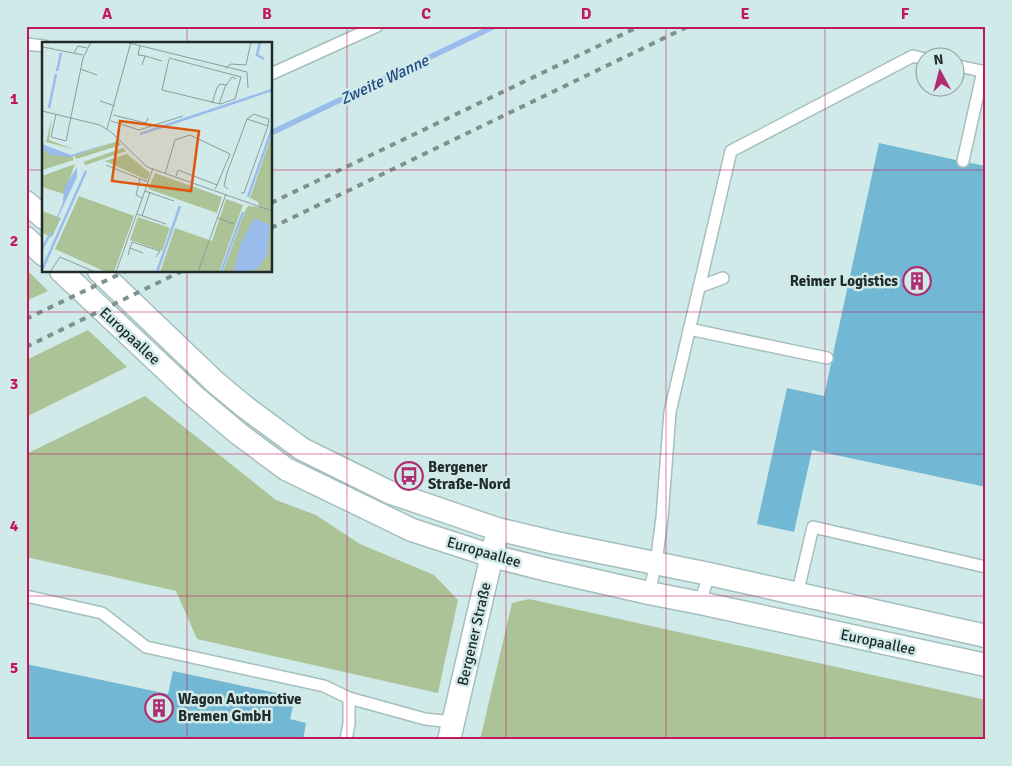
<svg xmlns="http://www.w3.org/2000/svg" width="1012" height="766" font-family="Signika,sans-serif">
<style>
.green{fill:#acc397}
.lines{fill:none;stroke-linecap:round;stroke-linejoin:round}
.stream{stroke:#9abced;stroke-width:5.5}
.building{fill:#72b7d3}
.lane-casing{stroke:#a5bebe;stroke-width:14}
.street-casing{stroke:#a5bebe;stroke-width:25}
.lane{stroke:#fff;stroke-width:11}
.street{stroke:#fff;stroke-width:22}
.rail{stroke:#7e9190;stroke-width:4;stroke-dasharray:6 6;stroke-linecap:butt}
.grid{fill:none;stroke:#c2185b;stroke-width:1;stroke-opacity:0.55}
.labels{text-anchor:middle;stroke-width:5;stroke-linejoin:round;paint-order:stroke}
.poi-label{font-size:15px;font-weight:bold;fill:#202a2a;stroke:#d0eae9;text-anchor:start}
.street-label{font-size:15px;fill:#202a2a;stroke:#d0eae9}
.water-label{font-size:16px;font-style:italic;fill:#214b86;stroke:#d0eae9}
.inset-river{fill:none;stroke:#9abced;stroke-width:2.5}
.inset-road{fill:none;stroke:#8a9d9d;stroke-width:1}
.view{fill:#de570e;fill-opacity:0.15;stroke:#de570e;stroke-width:2.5}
.inset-edge{fill:none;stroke:#202a2a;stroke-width:2.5}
.neatline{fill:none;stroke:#c2185b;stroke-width:2}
.grid-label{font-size:16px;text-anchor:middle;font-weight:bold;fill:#c2185b}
</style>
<rect width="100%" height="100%" fill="#d0eae9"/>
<g class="green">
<path d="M26,269L48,291L26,301Z"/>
<path d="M88,330L127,367L26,417V360Z"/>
<path d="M145,396L276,500L316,515L360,544L434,575L458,600L438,693L197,639L176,591L26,557V454Z"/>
<path d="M529,599L986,700V740H480L512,603Z"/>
</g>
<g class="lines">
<path class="stream" d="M273,132L495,26"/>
</g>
<g class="building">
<path d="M879,143L956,160L958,166L962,168L968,166L970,163L986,166V487L812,450L794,532L757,524L787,388L824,396L831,364L834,360L833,354Z"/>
<path d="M26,664L168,694L173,671L295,697L290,719L306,723L303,740H26Z"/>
</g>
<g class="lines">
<defs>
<g id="lane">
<path d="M26,44L44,46"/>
<path d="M954,65L986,72"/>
<path d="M271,74L377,26"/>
<path d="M963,161L983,71"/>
<path d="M699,287L723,278"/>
<path d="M689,329L827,358"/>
<path d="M649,593L656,563L662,518L670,412L731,151L913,56L924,59"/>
<path d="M797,595L813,527L986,567"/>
<path d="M26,596L102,613L146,647L324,686L349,698L425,719L453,722"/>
<path d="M700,603L709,574"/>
<path d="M346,740L349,724V698"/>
</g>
<g id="street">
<path d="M26,202L44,218"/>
<path d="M26,238L44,255"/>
<path d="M61,271L195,397L239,434L286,469L412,530L492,556L548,570L649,593L700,603L986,665"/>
<path d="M99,271L215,382L245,407L302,449L389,492L497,529L556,543L709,574L986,636"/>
<path d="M449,740L495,542"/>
</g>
</defs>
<use href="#lane" class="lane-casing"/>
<use href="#street" class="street-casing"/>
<use href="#lane" class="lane"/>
<use href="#street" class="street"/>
<g class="rail">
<path d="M271,203L640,26"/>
<path d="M271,228L689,26"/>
<path d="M26,319L126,271"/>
<path d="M26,347L182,271"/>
</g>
</g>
<path class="grid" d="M187,26V44M347,26V740M506,26V740M666,26V740M825,26V740M26,170H44M271,170H986M187,271V740M26,312H986M26,454H986M26,596H986"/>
<defs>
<symbol id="building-ring" viewBox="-11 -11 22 22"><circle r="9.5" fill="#d0eae9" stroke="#b02b71" stroke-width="1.5"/><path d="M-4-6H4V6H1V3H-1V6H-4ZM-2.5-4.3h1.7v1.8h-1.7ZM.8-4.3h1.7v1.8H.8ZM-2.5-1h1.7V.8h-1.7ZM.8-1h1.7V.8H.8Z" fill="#b02b71"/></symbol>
<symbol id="bus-ring" viewBox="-11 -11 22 22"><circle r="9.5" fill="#d0eae9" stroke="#b02b71" stroke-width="1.5"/><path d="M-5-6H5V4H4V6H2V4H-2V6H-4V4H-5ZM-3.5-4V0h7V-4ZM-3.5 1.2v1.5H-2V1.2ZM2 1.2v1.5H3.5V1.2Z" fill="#b02b71"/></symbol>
</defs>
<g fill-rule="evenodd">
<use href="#building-ring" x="901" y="265" width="32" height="32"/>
<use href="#bus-ring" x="393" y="460" width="32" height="32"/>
<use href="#building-ring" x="143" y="692" width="32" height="32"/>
</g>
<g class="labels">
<g class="poi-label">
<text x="898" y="286" text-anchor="end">Reimer Logistics</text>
<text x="428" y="472">Bergener<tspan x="428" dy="17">Straße-Nord</tspan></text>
<text x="178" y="704">Wagon Automotive<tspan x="178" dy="17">Bremen GmbH</tspan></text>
</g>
<g class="street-label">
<text transform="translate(130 336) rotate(43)" y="5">Europaallee</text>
<text transform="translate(484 552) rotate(16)" y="5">Europaallee</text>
<text transform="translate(474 634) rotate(-77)" y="5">Bergener Straße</text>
<text transform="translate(878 642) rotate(12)" y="5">Europaallee</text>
</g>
<g class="water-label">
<text transform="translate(384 79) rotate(-25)" y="6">Zweite Wanne</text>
</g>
</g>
<g transform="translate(42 42)">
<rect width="230" height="230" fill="#d0eae9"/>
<path d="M10,75L7,98L34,108L4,100ZM230,92V230H181L203,169L206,164L217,165L216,160L208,156ZM76,99L79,103L34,117L32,113ZM81,106L84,109L44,123L41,120ZM0,107L9,113H30L32,118L0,128ZM85,112L108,131L105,138L63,119ZM33,122L22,152L0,145V134ZM113,131L180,155L175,171L106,147ZM37,154L92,174L72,230H64L13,207ZM184,157L201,163L177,230H118L133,186L170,199ZM0,169L19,176L10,195L0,191ZM96,175L128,186L120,209L88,198Z" fill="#acc397"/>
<path d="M67,101L29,115L9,113L0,107V102L29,113ZM35,125V135L9,190L21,160L22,146ZM213,176L228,183L225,213L214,228L191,230L200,198Z" fill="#9abced"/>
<path class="inset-river" d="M218,0L215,13L222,17M15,29L19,11M7,66L14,32M98,92L230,48M206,155L230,87M0,207L9,190M0,228L44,129M115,230L138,164M179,230L201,170"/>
<path class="inset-road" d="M83,0L205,30L206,46M98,4L96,13L103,14L100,23M1,5L41,13M32,11L36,4L45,6M103,14L120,19M127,16L199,35M127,17L120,48L178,62L193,57L199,35M183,26L189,22L204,23L209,0M38,27L55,33M58,59L73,64M170,61L175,46L178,42L185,43M177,62L183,45L190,35L194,37M0,69L58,83L69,90L105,125L230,169M14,72L9,95L24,99L41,16L49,0M71,73L104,81L106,76M205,77L212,72L220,75L227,77L226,84M69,79L97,88L141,74M65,87L89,0M64,123L106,140M123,132L133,98L148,93L188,112L175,143M134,134L136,128L175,143L173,147M98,137L94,153L100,156M186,147L182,144L185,131L205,77L226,84L202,151H199M103,149L132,159M95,172L124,182M100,174L108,150M176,176L192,182M88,206L90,200L118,209L114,215M86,213L88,206L101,211M8,230L18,215L53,230M74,230L111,126M156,230L184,152"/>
<path class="view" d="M78,79L157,89L149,149L70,139Z"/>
<rect width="230" height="230" class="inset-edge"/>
</g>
<rect width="1012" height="766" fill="none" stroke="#d0eae9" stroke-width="55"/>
<g transform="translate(940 72) rotate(353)"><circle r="24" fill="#d0eae9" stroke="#8a9d9d"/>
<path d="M0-4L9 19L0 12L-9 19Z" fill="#b02b71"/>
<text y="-8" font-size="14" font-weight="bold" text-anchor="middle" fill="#202a2a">N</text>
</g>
<rect x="28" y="28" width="956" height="710" class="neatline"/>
<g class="grid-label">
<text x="107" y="19">A</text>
<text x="267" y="19">B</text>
<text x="426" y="19">C</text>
<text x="586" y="19">D</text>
<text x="745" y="19">E</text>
<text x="905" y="19">F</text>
<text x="14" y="104">1</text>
<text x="14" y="246">2</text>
<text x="14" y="389">3</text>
<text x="14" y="531">4</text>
<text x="14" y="673">5</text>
</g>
</svg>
